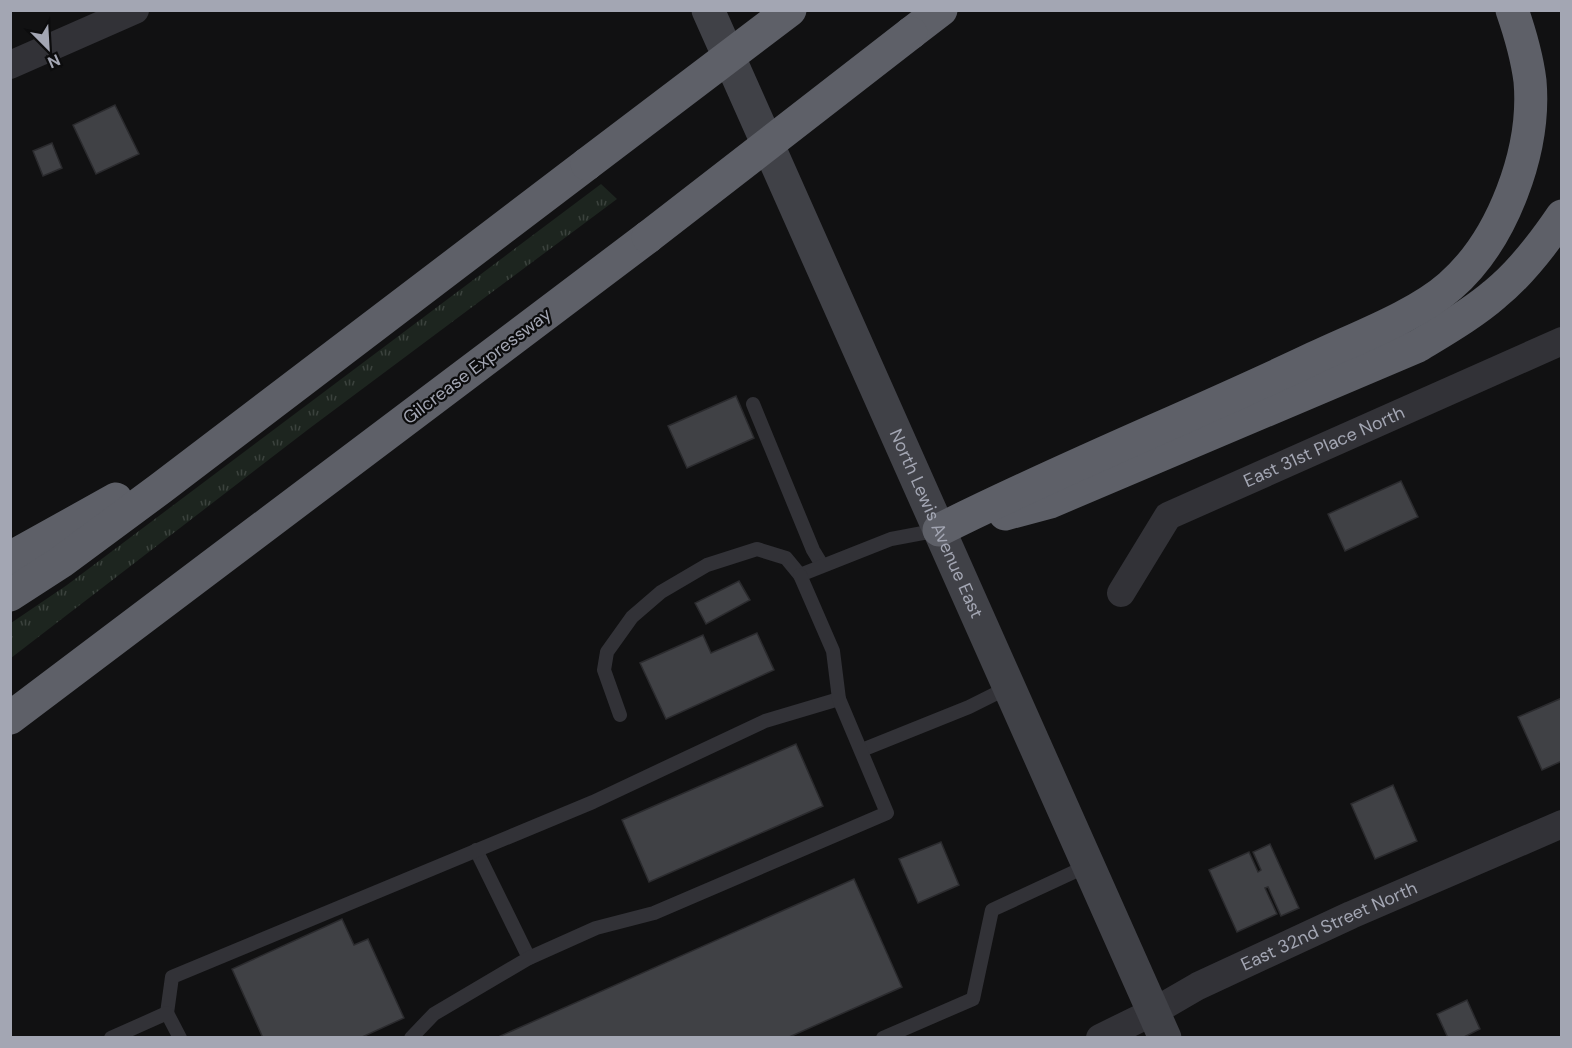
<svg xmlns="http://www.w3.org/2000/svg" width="1572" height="1048" font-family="'DM Sans',sans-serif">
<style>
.grass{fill:url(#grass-tufts)}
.building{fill:#404145;stroke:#2b2b2e;stroke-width:1.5}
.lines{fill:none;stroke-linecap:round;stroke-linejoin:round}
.lane{stroke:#323237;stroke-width:14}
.street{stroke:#323237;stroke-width:28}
.secondary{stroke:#404147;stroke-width:33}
.highway{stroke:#5e6068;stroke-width:33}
.highway-bridge{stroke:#5e6068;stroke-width:33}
.labels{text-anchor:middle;stroke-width:4.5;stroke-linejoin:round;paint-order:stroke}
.street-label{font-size:18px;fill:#a3a6b3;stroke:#0c0c0d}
</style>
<defs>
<pattern id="grass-tufts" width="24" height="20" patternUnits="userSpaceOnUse" patternTransform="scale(1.5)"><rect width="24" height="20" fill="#1d251f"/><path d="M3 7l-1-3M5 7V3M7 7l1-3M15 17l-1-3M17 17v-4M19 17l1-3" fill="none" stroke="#3b423d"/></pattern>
</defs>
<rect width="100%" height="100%" fill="#111112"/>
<path class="grass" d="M601,184L617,199L310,428L11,658V623L67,585Z"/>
<g class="building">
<path d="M115,105L139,154L96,174L73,125Z"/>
<path d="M52,143L62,168L43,176L33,151Z"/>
<path d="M736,396L754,438L687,468L668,426Z"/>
<path d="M1401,481L1418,517L1345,551L1328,514Z"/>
<path d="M739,581L750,600L706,624L695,603Z"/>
<path d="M757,633L774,670L666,719L640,663L703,635L711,653Z"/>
<path d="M1562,698V761L1542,770L1518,717Z"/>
<path d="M796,744L823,806L649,882L622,820Z"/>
<path d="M1393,785L1417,841L1375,859L1351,804Z"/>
<path d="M941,842L959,885L918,903L899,859Z"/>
<path d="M1270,844L1299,908L1281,916L1268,887L1265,888L1277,914L1237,932L1209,870L1249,852L1258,872L1261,870L1253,852Z"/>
<path d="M854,879L902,987L787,1038H496Z"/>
<path d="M342,919L354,945L368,939L404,1018L360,1038H263L232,969Z"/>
<path d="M1467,1000L1480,1029L1462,1038H1448L1437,1014Z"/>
</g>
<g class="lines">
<g class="lane">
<path d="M753,404L813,550L822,565"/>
<path d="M620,715L604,670L607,652L632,617L661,592L707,565L757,549L786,558L800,575L891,539L939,530"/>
<path d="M862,750L969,707L1009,687"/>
<path d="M476,850L529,958"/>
<path d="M167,1013L172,977L593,802L765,721L839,699"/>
<path d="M111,1038L167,1013L180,1038"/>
<path d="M411,1038L434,1014L529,958L596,928L654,913L887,813L839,699L833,651L800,575"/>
<path d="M883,1038L973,999L992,910L1089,865"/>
</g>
<g class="street">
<path d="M10,65L135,10"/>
<path id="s1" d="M1121,593L1168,516L1562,341"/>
<path id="s2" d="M1100,1038L1153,1012L1198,986L1351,915L1562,824"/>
</g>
<path class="secondary" id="s3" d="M708,10L1165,1038"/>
<g class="highway">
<path d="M911,33L941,10"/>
<path d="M1005,514L1050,502L1418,346C1444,330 1472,314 1495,294C1521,273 1543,244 1562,216"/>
<path d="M939,530C1062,468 1190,417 1314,358C1356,338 1416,316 1450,286C1503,240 1536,150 1530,81C1527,57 1520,33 1512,10"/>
<path d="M10,558L116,499"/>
<path d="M10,595L61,562L161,488L587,164"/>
<path d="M10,718L648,237"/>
</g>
<g class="highway-bridge">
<path d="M587,164L790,10"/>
<path d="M648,237L911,33"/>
</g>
</g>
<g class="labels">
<g class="street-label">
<text transform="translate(477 366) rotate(-37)" y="6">Gilcrease Expressway</text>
<text dy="6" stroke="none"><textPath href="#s1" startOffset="261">East 31st Place North</textPath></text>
<text dy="6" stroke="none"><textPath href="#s3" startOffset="562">North Lewis Avenue East</textPath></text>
<text dy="6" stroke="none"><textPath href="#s2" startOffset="255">East 32nd Street North</textPath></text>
</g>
</g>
<rect width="1572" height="1048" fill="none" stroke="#a3a6b3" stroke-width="24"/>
<g transform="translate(48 48) rotate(156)" stroke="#0c0c0d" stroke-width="4.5" paint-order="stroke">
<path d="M0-4.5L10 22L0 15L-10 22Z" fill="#a3a6b3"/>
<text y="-9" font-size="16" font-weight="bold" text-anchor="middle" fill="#a3a6b3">N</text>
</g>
</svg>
